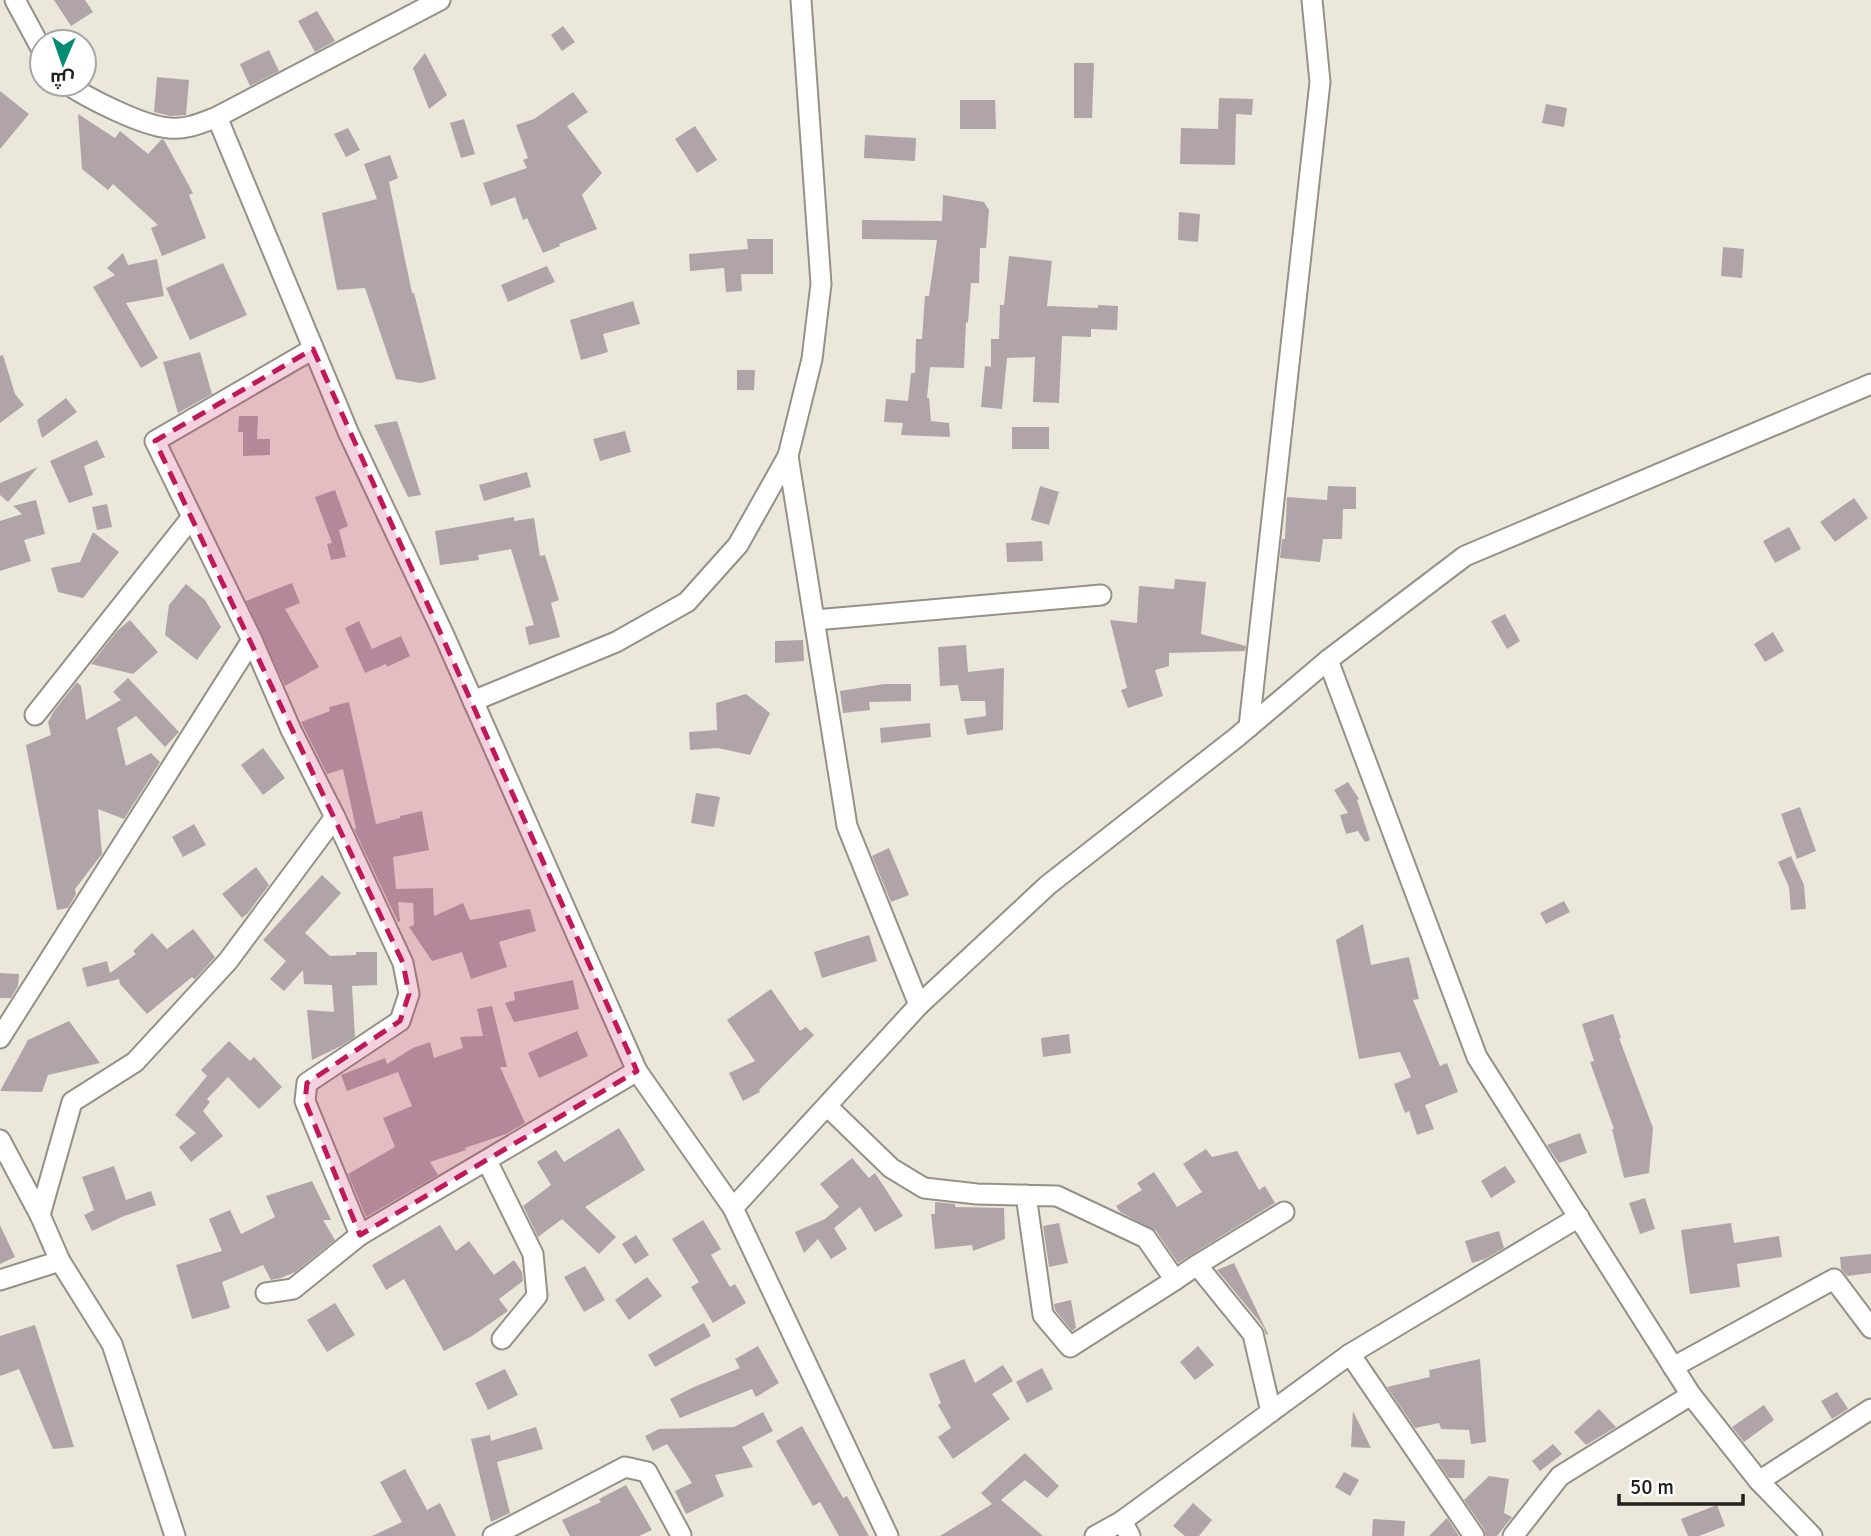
<svg xmlns="http://www.w3.org/2000/svg" width="1871" height="1536" font-family="Signika,Cairo,sans-serif">
<style>
.building{fill:#b1a4a8}
.lines{fill:none;stroke-linecap:round;stroke-linejoin:round}
.minor-casing{stroke:#969187;stroke-width:23}
.minor{stroke:#fff;stroke-width:19}
.marked{fill:#c2185b;fill-opacity:0.2;stroke:#c2185b;stroke-width:5;stroke-dasharray:14 9;stroke-linejoin:round}
</style>
<rect width="100%" height="100%" fill="#ece7db"/>
<g class="building">
<path d="M54,0H85L93,12L71,26Z"/>
<path d="M317,11L335,41L315,52L298,21Z"/>
<path d="M563,26L575,42L562,51L551,35Z"/>
<path d="M269,50L279,71L250,86L240,64Z"/>
<path d="M425,53L447,95L429,109L413,68Z"/>
<path d="M1074,63H1094L1092,118H1074Z"/>
<path d="M157,77L189,80L186,115L170,116L154,112Z"/>
<path d="M0,91L29,114L0,149Z"/>
<path d="M573,92L588,112L567,126L602,173L582,195L597,229L559,244L560,246L543,253L527,218L523,220L515,197L491,206L483,183L527,168L523,160L528,158L516,125L534,119Z"/>
<path d="M1219,98L1253,99L1252,115L1236,114L1235,165L1180,164L1181,128L1218,129Z"/>
<path d="M960,100H995L996,129H960Z"/>
<path d="M1546,104L1567,108L1564,127L1542,123Z"/>
<path d="M78,114L115,138L120,131L148,154L162,139L164,140L193,193L189,195L206,238L162,256L151,228L158,225L113,184L108,190L82,169Z"/>
<path d="M464,119L475,154L461,158L450,123Z"/>
<path d="M695,126L717,160L697,173L675,139Z"/>
<path d="M348,128L360,150L346,157L334,134Z"/>
<path d="M865,135L916,138L915,161L864,158Z"/>
<path d="M390,155L398,178L389,182L412,293H414L436,379L421,383L396,379L365,288L337,290L322,213L377,199L364,164Z"/>
<path d="M943,195L984,202L989,210L986,248H980L979,283H971L968,323L966,322L964,368L930,367L927,398H929L931,421L949,423L950,437L901,435L903,423L884,422L886,399L908,401L911,373H915L916,339H922L925,296H929L937,240L862,239V220L942,221Z"/>
<path d="M1179,212L1200,214L1198,242L1178,240Z"/>
<path d="M747,239H773V274H741L742,291L726,292L724,268L690,271L689,254L748,249Z"/>
<path d="M1723,247L1744,249L1742,278L1721,276Z"/>
<path d="M123,253L128,265L157,259L164,296L126,303L158,358L141,368L93,287L115,275L107,268Z"/>
<path d="M1009,256L1052,261L1047,306L1098,308V305L1118,306L1117,330L1091,329V337L1062,336L1059,403L1033,402L1035,357L1007,358L1002,409L981,407L985,366L991,367V339H999L1000,305H1004Z"/>
<path d="M223,263L247,315L190,340L166,288Z"/>
<path d="M547,266L555,282L508,302L501,285Z"/>
<path d="M633,301L640,324L603,334L608,352L581,360L570,320Z"/>
<path d="M200,352L212,394L178,413L163,362Z"/>
<path d="M3,355L15,394L24,405L0,423V356Z"/>
<path d="M737,370H755L754,390H737Z"/>
<path d="M66,398L77,412L42,438L37,420Z"/>
<path d="M239,416H258L257,439H270V455L243,456V432H238Z"/>
<path d="M397,421L421,495L408,497L374,425Z"/>
<rect x="1012" y="427" width="37" height="22"/>
<path d="M625,431L631,452L600,461L593,439Z"/>
<path d="M97,440L105,457L84,466L93,495L69,503L50,461Z"/>
<path d="M38,467L8,502L0,495V483Z"/>
<path d="M527,472L531,487L484,501L479,485Z"/>
<path d="M1040,486L1059,492L1049,525L1031,520Z"/>
<path d="M1328,486L1356,487V509H1343L1342,539H1323L1320,562L1280,558L1282,539H1285L1287,497L1327,500Z"/>
<path d="M335,490L348,526L339,530L346,557L331,560L327,544L332,543L315,497Z"/>
<path d="M1854,498L1868,518L1835,542L1820,522Z"/>
<path d="M36,500L45,534L24,540L31,561L0,571V521L22,514L13,506Z"/>
<path d="M107,504L112,527L97,530L92,507Z"/>
<path d="M514,517V521L534,518L540,556L545,555L559,600L551,603L560,637L529,645L525,627L534,625L511,549L478,555L479,560L440,565L435,531Z"/>
<path d="M1789,527L1801,549L1775,563L1763,541Z"/>
<path d="M93,532L119,552L83,598L58,592L51,568L80,562Z"/>
<path d="M1042,541L1043,561L1007,562L1006,543Z"/>
<path d="M1175,579L1206,582L1201,634L1246,646L1245,651L1169,653V666L1155,670L1163,696L1128,708L1121,690L1127,688L1110,620L1137,623L1139,586L1174,589Z"/>
<path d="M292,583L300,603L285,609L319,667L285,686L246,601Z"/>
<path d="M186,584L205,600L221,627L197,660L165,635L169,605Z"/>
<path d="M1505,614L1520,641L1507,649L1491,621Z"/>
<path d="M130,620L158,652L133,674L91,664L118,630Z"/>
<path d="M359,621L372,649L401,636L410,656L387,667L386,664L365,673L345,628Z"/>
<path d="M1773,632L1784,651L1765,662L1754,644Z"/>
<path d="M803,640L804,661L775,663V641Z"/>
<path d="M966,645L968,672L1004,668L1003,730L967,735L964,719L986,716L985,701H961L958,685L940,686L938,647Z"/>
<path d="M128,678L179,732L165,747L136,716L117,728L126,766L151,753L160,762L124,819L98,809L102,854L75,889L76,894L68,908L57,910L26,745L51,735L48,722L54,711L77,682L81,686L86,720L121,700L113,692Z"/>
<path d="M884,684H911V701L869,702L870,710L843,713L840,691Z"/>
<path d="M746,694L770,713L750,755L718,748L690,750L689,732L717,730L716,703Z"/>
<path d="M349,702L376,824L400,818V816L422,811L429,850L393,857L396,889L433,888L434,916L463,903L470,920L530,909L536,931L499,942L507,967L471,979L462,952L432,961L409,927L414,925L413,903L398,902L400,921L398,922L354,829L356,828L343,769L327,774L301,722L330,711L329,707Z"/>
<path d="M930,723L931,737L881,743L880,728Z"/>
<path d="M263,748L285,778L263,795L241,765Z"/>
<path d="M1348,782L1359,799L1357,800L1370,840L1365,842L1358,831L1346,834L1340,815L1348,813L1334,790Z"/>
<path d="M696,793L720,797L714,827L691,823Z"/>
<path d="M1800,807L1816,851L1797,859L1781,814Z"/>
<path d="M194,824L206,845L183,857L172,837Z"/>
<path d="M889,848L909,895L891,902L872,856Z"/>
<path d="M1791,856L1804,885L1806,909L1791,910L1789,887L1778,862Z"/>
<path d="M256,867L269,885L248,913L242,918L222,894Z"/>
<path d="M322,875L341,893L305,933L330,956L356,955V952H377V985L352,986L355,1037L341,1046L312,1060L307,1010L334,1012L332,985L304,984L303,970L284,991L270,979L286,961L263,940Z"/>
<path d="M1564,901L1570,912L1546,924L1540,913Z"/>
<path d="M1363,924L1371,965L1409,957L1419,999L1413,1000L1440,1066L1447,1063L1458,1092L1425,1105L1434,1129L1417,1135L1409,1111L1405,1113L1394,1084L1411,1077L1400,1052L1359,1059L1336,940Z"/>
<path d="M193,929L215,957L196,978L194,979L192,977L147,1014L120,984L119,979L87,987L82,968L107,961L110,973L136,954L133,951L152,933L167,949Z"/>
<path d="M869,935L877,961L822,978L814,952Z"/>
<path d="M0,973L19,974L18,986L11,998H0Z"/>
<path d="M573,980L579,1009L514,1022L505,1003L515,1000L514,992Z"/>
<path d="M771,989L800,1031L806,1027L814,1035L759,1090L760,1092L743,1101L729,1073L755,1061L727,1020Z"/>
<path d="M492,1006L507,1067H500L525,1123L506,1134L465,1148L466,1150L430,1162L438,1175L366,1217L348,1174L395,1147L383,1118L412,1106L398,1072L347,1091L341,1075L385,1058L387,1064L413,1048L430,1042L434,1058L463,1048L460,1037L483,1036L477,1009Z"/>
<path d="M1613,1014L1621,1038H1619L1653,1128L1649,1173L1624,1178L1612,1129H1614L1590,1062L1594,1061L1582,1024Z"/>
<path d="M69,1021L100,1063L48,1075L42,1092L0,1091L28,1040Z"/>
<path d="M577,1031L588,1056L539,1078L528,1053Z"/>
<path d="M1069,1034L1071,1053L1043,1057L1041,1038Z"/>
<path d="M229,1041L250,1061L254,1057L282,1087L259,1109L228,1077L207,1099L210,1102L203,1111L223,1136L191,1162L179,1147L196,1133L175,1115L207,1076L201,1070Z"/>
<path d="M619,1128L645,1170L585,1207L616,1237L599,1254L562,1219L538,1237L523,1206L551,1185L537,1162L556,1150L564,1162Z"/>
<path d="M1580,1133L1587,1153L1559,1163L1547,1145Z"/>
<path d="M1206,1149L1212,1157L1237,1151L1259,1190L1265,1186L1275,1203L1178,1263L1156,1231L1120,1212L1116,1206L1142,1190L1137,1183L1154,1172L1177,1207L1202,1192L1183,1164Z"/>
<path d="M852,1158L869,1178L875,1173L903,1216L875,1232L860,1207L834,1228L847,1249L831,1259L818,1239L804,1253L795,1232L825,1219L839,1207L820,1184Z"/>
<path d="M114,1166L126,1200L151,1191L156,1205L124,1216L92,1231L84,1215L94,1210L82,1177Z"/>
<path d="M1505,1166L1516,1182L1491,1198L1481,1181Z"/>
<path d="M312,1181L331,1220H323L335,1240L295,1272L281,1278L271,1280L263,1265L222,1282L230,1308L192,1319L176,1265L222,1251L209,1219L230,1210L241,1234L275,1217L266,1196Z"/>
<path d="M1645,1198L1655,1229L1640,1234L1629,1203Z"/>
<path d="M935,1202L955,1204V1207L1004,1208L1005,1239L973,1251L972,1245L935,1249L931,1214H935Z"/>
<path d="M703,1220L721,1249L711,1255L730,1287L735,1284L746,1303L713,1323L691,1287L699,1282L672,1239Z"/>
<path d="M1059,1223L1068,1263L1049,1267L1043,1226Z"/>
<path d="M1731,1223L1734,1243L1779,1236L1782,1257L1737,1264L1740,1287L1690,1294L1681,1230Z"/>
<path d="M0,1225L15,1257L0,1264Z"/>
<path d="M440,1225L456,1251L469,1241L494,1275L514,1260L522,1272L523,1281L499,1299L508,1311L472,1336L444,1351L404,1279L386,1290L372,1265Z"/>
<path d="M1499,1231L1504,1248L1485,1259L1472,1263L1465,1241Z"/>
<path d="M636,1235L649,1255L635,1264L622,1244Z"/>
<path d="M1871,1254V1273L1847,1276L1841,1269L1840,1257Z"/>
<path d="M1234,1263L1268,1334L1266,1335L1263,1326L1217,1270Z"/>
<path d="M585,1266L605,1300L584,1312L564,1277Z"/>
<path d="M647,1277L662,1296L629,1320L615,1300Z"/>
<path d="M1071,1300L1076,1328L1072,1331L1055,1310L1054,1304Z"/>
<path d="M335,1303L355,1335L327,1352L307,1320Z"/>
<path d="M704,1323L711,1336L655,1367L648,1355Z"/>
<path d="M35,1325L74,1447L53,1449L19,1369L0,1376V1336Z"/>
<path d="M758,1346L779,1383L756,1397L752,1389L680,1418L670,1399L694,1387L740,1368L735,1359Z"/>
<path d="M1198,1346L1214,1365L1195,1380L1180,1362Z"/>
<path d="M964,1359L975,1383L1003,1365L1013,1381L992,1394L1010,1419L953,1459L938,1437L951,1428L938,1405L941,1403L929,1374Z"/>
<path d="M1480,1359L1486,1442L1471,1444L1469,1430L1441,1429L1439,1423L1415,1428L1387,1387L1430,1377L1429,1370Z"/>
<path d="M1042,1368L1053,1389L1027,1403L1016,1382Z"/>
<path d="M505,1369L518,1395L488,1410L475,1383Z"/>
<path d="M1837,1392L1848,1409L1832,1419L1821,1401Z"/>
<path d="M1764,1405L1774,1420L1744,1442L1732,1427Z"/>
<path d="M1599,1409L1616,1427L1586,1445L1574,1432Z"/>
<path d="M1353,1411L1371,1448L1351,1447Z"/>
<path d="M763,1412L773,1431L742,1447L753,1467L715,1475L724,1496L686,1514L675,1491L692,1483L667,1444L653,1451L645,1436L659,1429L734,1427Z"/>
<path d="M802,1426L843,1498L847,1496L869,1536H839L820,1502L813,1506L776,1441Z"/>
<path d="M536,1427L543,1449L497,1462L510,1513L491,1522L471,1439L490,1435L491,1441Z"/>
<path d="M1553,1444L1562,1454L1540,1471L1532,1461Z"/>
<path d="M1025,1453L1059,1486L1047,1498L1025,1480L1001,1500L1043,1536H940L992,1504L981,1493Z"/>
<path d="M1436,1459L1465,1460L1464,1478H1449Z"/>
<path d="M405,1469L427,1510L440,1503L456,1536H372L402,1522L380,1482Z"/>
<path d="M1344,1472L1359,1480L1350,1496L1335,1487Z"/>
<path d="M1489,1476L1509,1479L1504,1513L1512,1517L1497,1536H1486L1484,1529L1464,1500Z"/>
<path d="M626,1485L652,1530L639,1536H570L562,1520L601,1502L599,1499Z"/>
<path d="M1193,1503L1212,1520L1199,1536H1185L1173,1526Z"/>
<path d="M1717,1505L1725,1526L1699,1536H1688L1681,1519Z"/>
<path d="M1447,1518L1459,1536H1429Z"/>
<path d="M1373,1519L1405,1521L1404,1536H1372Z"/>
</g>
<g class="lines">
<defs>
<g id="minor">
<path d="M15,0L42,50"/>
<path d="M67,84C89,99 143,126 169,128C186,130 201,123 217,117L440,0"/>
<path d="M217,117L349,434L443,633L637,1071L360,1235L305,1101L307,1083L400,1021L409,994L403,963L335,817"/>
<path d="M788,456L847,826L919,1005"/>
<path d="M815,620L1101,595"/>
<path d="M252,640L155,441L313,349"/>
<path d="M1328,660L1477,1057L1691,1395L1759,1481L1812,1536"/>
<path d="M473,701L616,642L687,602L738,545L788,456L812,359L821,284L801,0"/>
<path d="M35,715L192,517"/>
<path d="M1249,727L1320,82L1312,0"/>
<path d="M0,1038L252,640L291,730L335,817L228,961L135,1062L72,1102L40,1215"/>
<path d="M637,1071L733,1208L888,1536"/>
<path d="M827,1106L891,1168L924,1188L977,1194L1057,1196L1146,1238L1175,1280L1070,1347L1043,1315L1026,1195"/>
<path d="M0,1140L40,1215L60,1261L112,1344L175,1536"/>
<path d="M487,1161L533,1254L537,1296L502,1339"/>
<path d="M733,1208L919,1005L1048,885L1237,737L1328,660L1465,556L1871,384"/>
<path d="M1197,1265L1284,1212"/>
<path d="M0,1280L60,1261"/>
<path d="M1175,1280L1197,1265L1253,1334L1271,1412"/>
<path d="M266,1293L293,1289L360,1235"/>
<path d="M1350,1354L1579,1217"/>
<path d="M1673,1367L1834,1279L1871,1328"/>
<path d="M1759,1481L1871,1409"/>
<path d="M1122,1521L1350,1354L1474,1536"/>
<path d="M493,1536L625,1467L647,1472L681,1535"/>
<path d="M1095,1536L1122,1521L1130,1536"/>
<path d="M1513,1536L1560,1476L1691,1395"/>
</g>
</defs>
<use href="#minor" class="minor-casing"/>
<use href="#minor" class="minor"/>
</g>
<path class="marked" d="M313,349L637,1071L360,1235L305,1101L307,1083L400,1021L409,994L403,963L155,441Z"/>
<g transform="translate(63 63) rotate(182)"><circle r="33" fill="#ffffff" stroke="#a7a6a4" stroke-width="2"/>
<path d="M0-5L12 26L0 18L-12 26Z" fill="#028c74"/>
<text y="-10" font-size="19" font-weight="bold" text-anchor="middle" fill="#22201c">ش</text>
</g>
<path d="M1619 1494v10h124v-10" fill="none" stroke="#22201c" stroke-width="3.5"/>
<text x="1630" y="1494" font-size="21" fill="#22201c" stroke="#ffffff" stroke-width="5" paint-order="stroke">50 m</text>
</svg>
